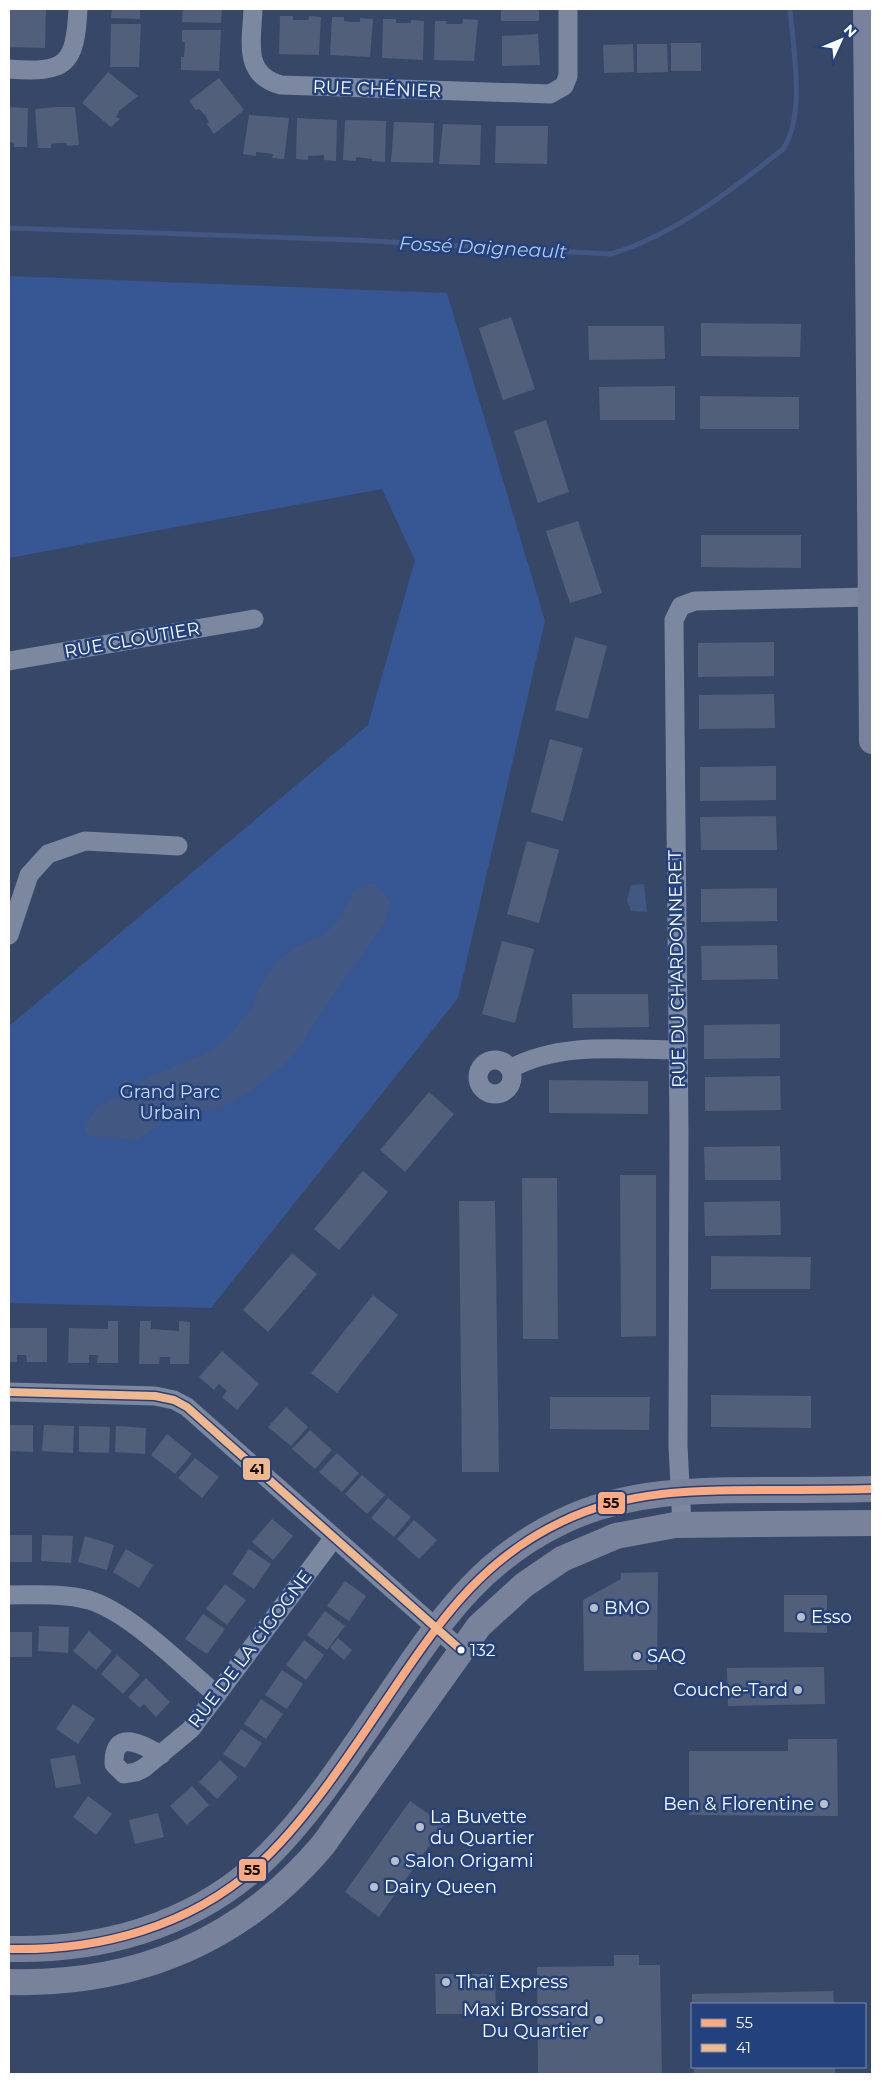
<svg xmlns="http://www.w3.org/2000/svg" width="881" height="2083" font-family="Montserrat,sans-serif">
<style>
.green{fill:#365793}
.water{fill:#425782}
.lines{fill:none;stroke-linecap:round;stroke-linejoin:round}
.stream{stroke:#425782;stroke-width:5}
.building{fill:#525f7a}
.minor{stroke:#7c889f;stroke-width:19}
.secondary{stroke:#78839b;stroke-width:26}
.bus-1-casing{stroke:#23417c;stroke-width:11}
.bus-2-casing{stroke:#23417c;stroke-width:11}
.bus-1{stroke:#ffa980;stroke-width:8}
.bus-2{stroke:#f1b78d;stroke-width:8}
.poi-dot{fill:#b9bfca;stroke:#23417c;stroke-width:2}
.bus-dot{fill:#fff;stroke:#23417c;stroke-width:2}
.labels{text-anchor:middle;stroke-width:5;stroke-linejoin:round;paint-order:stroke}
.bus-label{font-size:17px;fill:#fff;stroke:#23417c;text-anchor:start}
.street-label{font-size:18px;fill:#fff;stroke:#23417c}
.park-label{font-size:18px;fill:#cad9f4;stroke:#23417c}
.poi-label{font-size:18px;fill:#fff;stroke:#23417c;text-anchor:start}
.water-label{font-size:19px;font-style:italic;fill:#b2c7ed;stroke:#23417c}
.line-badge{stroke:#23417c;stroke-width:2}
.pale-badge-label{font-size:14px;text-anchor:middle;font-weight:bold;fill:#111}
</style>
<rect width="100%" height="100%" fill="#374768"/>
<path class="green" d="M9,276L447,293L545,621L458,998L211,1308L9,1303V1026L368,725L415,560L382,489L9,558Z"/>
<g class="water">
<path d="M370,883L376,884L390,901L386,921L322,1011L299,1049L286,1063L253,1090L224,1107L173,1116L137,1140L91,1137L85,1131L87,1122L96,1108L149,1077L213,1050L231,1033L251,1008L262,982L276,963L293,948L325,934L337,922L355,889Z"/>
<path d="M644,884L647,912L631,911L627,900L631,885Z"/>
</g>
<g class="lines">
<path class="stream" d="M9,228L354,240L611,254C674,235 732,190 783,149C806,115 793,48 790,9"/>
</g>
<g class="building">
<path d="M9,9H46L45,48L9,47Z"/>
<path d="M112,9H140V19L111,18Z"/>
<path d="M183,9H222L221,23L182,22Z"/>
<rect x="501" y="9" width="38" height="12"/>
<path d="M280,16H293V20H308L309,16L321,17L319,55L279,54Z"/>
<path d="M332,17H344V21L352,22H360V18L373,19L370,57L330,55Z"/>
<path d="M383,19H396V23H411V20L424,21L423,60L382,58Z"/>
<path d="M463,19L478,20L474,61L434,60L435,21H447L446,24H462Z"/>
<path d="M111,24H141L139,67H110Z"/>
<path d="M182,30H221L219,71L181,70V57H184L185,42H182Z"/>
<path d="M538,34L540,65L502,66V36Z"/>
<rect x="671" y="43" width="30" height="28"/>
<path d="M633,44L634,72L604,73L603,45Z"/>
<path d="M637,44H667L668,72L637,73Z"/>
<path d="M108,72L138,96L120,110L116,117L120,119L111,127L82,103Z"/>
<path d="M219,78L244,110L214,134L207,124L209,122L205,115L199,109L196,110L189,101Z"/>
<path d="M9,107L28,108L27,147H14V143L9,142Z"/>
<path d="M56,107H75L79,145L67,146L66,143H59L51,144V148H38L35,109Z"/>
<path d="M249,115L289,118L284,159L272,158L273,154L266,153L256,152V156L243,154Z"/>
<path d="M297,118L337,120L336,161L324,160V155L308,156V160L296,159Z"/>
<path d="M345,120L386,121L385,162L372,161V159L356,157V161L343,160Z"/>
<path d="M394,122L434,123L433,163L391,162Z"/>
<path d="M443,124L481,125L480,165L439,164Z"/>
<path d="M496,126H548L547,164L495,163Z"/>
<path d="M511,317L535,389L503,400L479,328Z"/>
<path d="M701,323L801,324L800,357L701,356Z"/>
<path d="M588,326H664L665,359L589,360Z"/>
<path d="M675,386V420H600L599,387Z"/>
<path d="M700,396L799,397V429H700Z"/>
<path d="M546,420L569,492L538,503L514,431Z"/>
<path d="M578,521L602,593L570,603L546,531Z"/>
<path d="M701,535H801V568L701,567Z"/>
<path d="M575,637L607,646L588,719L555,710Z"/>
<path d="M774,642V676L698,677V643Z"/>
<path d="M774,694L775,728L699,729V695Z"/>
<path d="M550,739L583,748L563,821L531,812Z"/>
<path d="M776,766V800L700,801V767Z"/>
<path d="M776,816L777,850H701L700,817Z"/>
<path d="M527,841L559,850L539,923L507,914Z"/>
<path d="M777,888V921L701,922V889Z"/>
<path d="M502,941L534,949L515,1023L482,1014Z"/>
<path d="M777,945L778,979L702,980L701,946Z"/>
<path d="M572,994H648L649,1027L573,1028Z"/>
<path d="M780,1024V1058L704,1059V1025Z"/>
<path d="M780,1076L781,1110L705,1111V1077Z"/>
<path d="M549,1080L648,1081V1114L549,1113Z"/>
<path d="M429,1092L454,1114L405,1172L380,1150Z"/>
<path d="M780,1146L781,1180H705L704,1147Z"/>
<path d="M363,1171L388,1192L339,1250L314,1229Z"/>
<path d="M620,1175H656V1336L621,1337Z"/>
<path d="M522,1178H557L558,1339H523Z"/>
<path d="M459,1201H495L499,1472H462Z"/>
<path d="M780,1201L781,1235L705,1236L704,1202Z"/>
<path d="M292,1253L317,1274L268,1332L243,1310Z"/>
<path d="M711,1256L811,1257L810,1289H711Z"/>
<path d="M373,1295L398,1315L337,1393L311,1373Z"/>
<path d="M108,1321H118V1363H97L98,1355H89V1363H68L69,1328L108,1329Z"/>
<path d="M140,1321H151V1329L179,1331V1321L190,1322L189,1364H170V1357H160L159,1364H139Z"/>
<path d="M9,1328H47V1362H27L26,1355H17V1362H9Z"/>
<path d="M222,1351L259,1384L237,1410L222,1397L227,1391L219,1384L214,1390L199,1377Z"/>
<path d="M711,1395L811,1396V1428L711,1427Z"/>
<path d="M550,1397H650L649,1430L550,1429Z"/>
<path d="M286,1407L308,1427L291,1446L268,1427Z"/>
<path d="M9,1425H33V1452L9,1451Z"/>
<path d="M44,1425L74,1426L73,1453L42,1451Z"/>
<path d="M79,1426L110,1427L109,1453L79,1452Z"/>
<path d="M116,1426L146,1428L145,1454L115,1452Z"/>
<path d="M310,1430L332,1450L315,1469L292,1449Z"/>
<path d="M167,1434L192,1454L175,1474L151,1455Z"/>
<path d="M337,1453L359,1473L342,1492L319,1472Z"/>
<path d="M195,1458L219,1477L202,1498L178,1478Z"/>
<path d="M362,1475L385,1495L367,1514L345,1494Z"/>
<path d="M388,1498L411,1517L394,1537L371,1518Z"/>
<path d="M272,1519L293,1536L273,1560L252,1542Z"/>
<path d="M414,1520L437,1540L419,1559L397,1539Z"/>
<rect x="9" y="1535" width="23" height="27"/>
<path d="M42,1535L73,1536L71,1563L41,1561Z"/>
<path d="M85,1536L114,1545L107,1570L78,1562Z"/>
<path d="M126,1549L153,1565L139,1588L113,1572Z"/>
<path d="M249,1549L271,1564L254,1589L232,1574Z"/>
<path d="M658,1572L657,1670L584,1671L583,1600L621,1579V1573Z"/>
<path d="M345,1581L366,1596L349,1621L327,1606Z"/>
<path d="M225,1584L246,1600L227,1625L206,1609Z"/>
<path d="M784,1595H827V1633L784,1632Z"/>
<path d="M325,1611L345,1626L327,1650L307,1635Z"/>
<path d="M203,1614L225,1629L207,1654L185,1639Z"/>
<path d="M39,1626L69,1627L68,1653L38,1651Z"/>
<path d="M89,1631L112,1651L96,1670L73,1651Z"/>
<rect x="9" y="1632" width="23" height="25"/>
<path d="M338,1638L352,1650L344,1660L330,1648Z"/>
<path d="M304,1640L324,1655L306,1680L286,1665Z"/>
<path d="M117,1655L140,1675L123,1694L101,1674Z"/>
<path d="M824,1667L825,1704L728,1706L727,1668Z"/>
<path d="M282,1670L303,1684L287,1709L265,1695Z"/>
<path d="M146,1678L170,1702L156,1717L144,1704L140,1708L128,1697Z"/>
<path d="M261,1699L283,1714L266,1739L244,1724Z"/>
<path d="M73,1704L95,1719L78,1744L56,1729Z"/>
<path d="M241,1729L262,1743L245,1768L223,1754Z"/>
<path d="M788,1739H837L838,1816L689,1815V1751H788Z"/>
<path d="M75,1755L81,1784L56,1788L50,1759Z"/>
<path d="M220,1760L238,1777L217,1799L199,1782Z"/>
<path d="M192,1786L209,1805L187,1825L170,1806Z"/>
<path d="M88,1796L112,1814L96,1835L73,1817Z"/>
<path d="M410,1801L444,1825L379,1917L345,1892Z"/>
<path d="M158,1813L164,1837L135,1844L129,1820Z"/>
<path d="M614,1955H639V1965H660L662,2074H538L537,1967L614,1966Z"/>
<path d="M435,1974H495L496,2014H436Z"/>
<path d="M833,1991L834,2004H692V1994Z"/>
<rect x="694" y="2067" width="141" height="7"/>
</g>
<g class="lines">
<g class="minor">
<path d="M253,9C252,40 242,75 281,85L550,94L564,86L568,76V9"/>
<path d="M9,69C66,73 75,66 78,9"/>
<path d="M9,661L254,619"/>
<path d="M9,935L29,875L48,854L85,841L178,846"/>
<circle cx="495" cy="1077" r="17"/>
<path d="M510,1069C561,1041 622,1050 678,1050"/>
<path d="M9,1392L155,1396L174,1400L187,1407L461,1650"/>
<path d="M682,1525L678,1446L679,1132L674,620L681,606L695,601L870,597"/>
<path d="M9,1595C35,1595 64,1593 89,1600C131,1613 182,1666 217,1695"/>
<path d="M161,1755C143,1745 113,1727 114,1764L124,1774L136,1772L144,1768L191,1729L333,1539"/>
</g>
<g class="secondary">
<path d="M866,9L872,741"/>
<path d="M9,1949C99,1951 189,1927 257,1866C311,1817 360,1738 401,1678C447,1611 486,1558 561,1522C626,1490 696,1490 767,1490C802,1490 837,1490 872,1489"/>
<path d="M9,1982C135,1985 240,1943 323,1845L479,1626L524,1585L562,1559L616,1536L675,1525L872,1523"/>
</g>
<defs>
<path id="bus-1" d="M9,1949C99,1951 189,1927 257,1866C311,1817 360,1738 401,1678C447,1611 486,1558 561,1522C626,1490 696,1490 767,1490C802,1490 837,1490 872,1489"/>
<path id="bus-2" d="M9,1392L155,1396L174,1400L187,1407L461,1650"/>
</defs>
<use href="#bus-1" class="bus-1-casing"/>
<use href="#bus-2" class="bus-2-casing"/>
<use href="#bus-1" class="bus-1"/>
<use href="#bus-2" class="bus-2"/>
</g>
<g class="poi-dot">
<circle cx="594" cy="1608" r="5"/>
<circle cx="801" cy="1617" r="5"/>
<circle cx="637" cy="1656" r="5"/>
<circle cx="798" cy="1690" r="5"/>
<circle cx="824" cy="1804" r="5"/>
<circle cx="420" cy="1827" r="5"/>
<circle cx="395" cy="1861" r="5"/>
<circle cx="374" cy="1887" r="5"/>
<circle cx="446" cy="1982" r="5"/>
<circle cx="599" cy="2020" r="5"/>
</g>
<circle class="bus-dot" cx="461" cy="1650" r="4.5"/>
<g class="labels">
<g class="bus-label">
<text x="470" y="1656">132</text>
</g>
<g class="street-label">
<text transform="translate(377 89) rotate(2)" y="6">RUE CHÉNIER</text>
<text transform="translate(132 640) rotate(-10)" y="6">RUE CLOUTIER</text>
<text transform="translate(677 969) rotate(-91)" y="6">RUE DU CHARDONNERET</text>
<text transform="translate(250 1649) rotate(-53)" y="6">RUE DE LA CIGOGNE</text>
</g>
<g class="park-label">
<text x="170" y="1098">Grand Parc<tspan x="170" dy="21">Urbain</tspan></text>
</g>
<g class="poi-label">
<text x="604" y="1614">BMO</text>
<text x="811" y="1623">Esso</text>
<text x="647" y="1662">SAQ</text>
<text x="788" y="1696" text-anchor="end">Couche-Tard</text>
<text x="814" y="1810" text-anchor="end">Ben &amp; Florentine</text>
<text x="430" y="1823">La Buvette<tspan x="430" dy="21">du Quartier</tspan></text>
<text x="405" y="1867">Salon Origami</text>
<text x="384" y="1893">Dairy Queen</text>
<text x="456" y="1988">Thaï Express</text>
<text x="589" y="2016" text-anchor="end">Maxi Brossard<tspan x="589" dy="21">Du Quartier</tspan></text>
</g>
<g class="water-label">
<text transform="translate(483 247) rotate(3)" y="7">Fossé Daigneault</text>
</g>
</g>
<g class="line-badge">
<rect x="242" y="1457" width="29" height="24" rx="5" fill="#f1b78d"/>
<rect x="597" y="1491" width="29" height="24" rx="5" fill="#ffa980"/>
<rect x="238" y="1858" width="29" height="24" rx="5" fill="#ffa980"/>
</g>
<g class="pale-badge-label">
<text x="257" y="1474">41</text>
<text x="611" y="1508">55</text>
<text x="252" y="1875">55</text>
</g>
<rect width="881" height="2083" fill="none" stroke="#ffffff" stroke-width="20"/>
<rect x="691" y="2003" width="175" height="65" fill="#23417c" stroke="#7b8db0"/>
<rect x="701" y="2019" width="25" height="8" fill="#ffa980" stroke="#7b8db0"/>
<text x="736" y="2028" font-size="15" fill="#ffffff">55</text>
<rect x="701" y="2044" width="25" height="8" fill="#f1b78d" stroke="#7b8db0"/>
<text x="736" y="2053" font-size="15" fill="#ffffff">41</text>
<g transform="translate(841 40) rotate(46)" stroke="#23417c" stroke-width="4" paint-order="stroke">
<path d="M0-4L9 19L0 12L-9 19Z" fill="#ffffff"/>
<text y="-8" font-size="14" font-weight="bold" text-anchor="middle" fill="#ffffff">N</text>
</g>
</svg>
